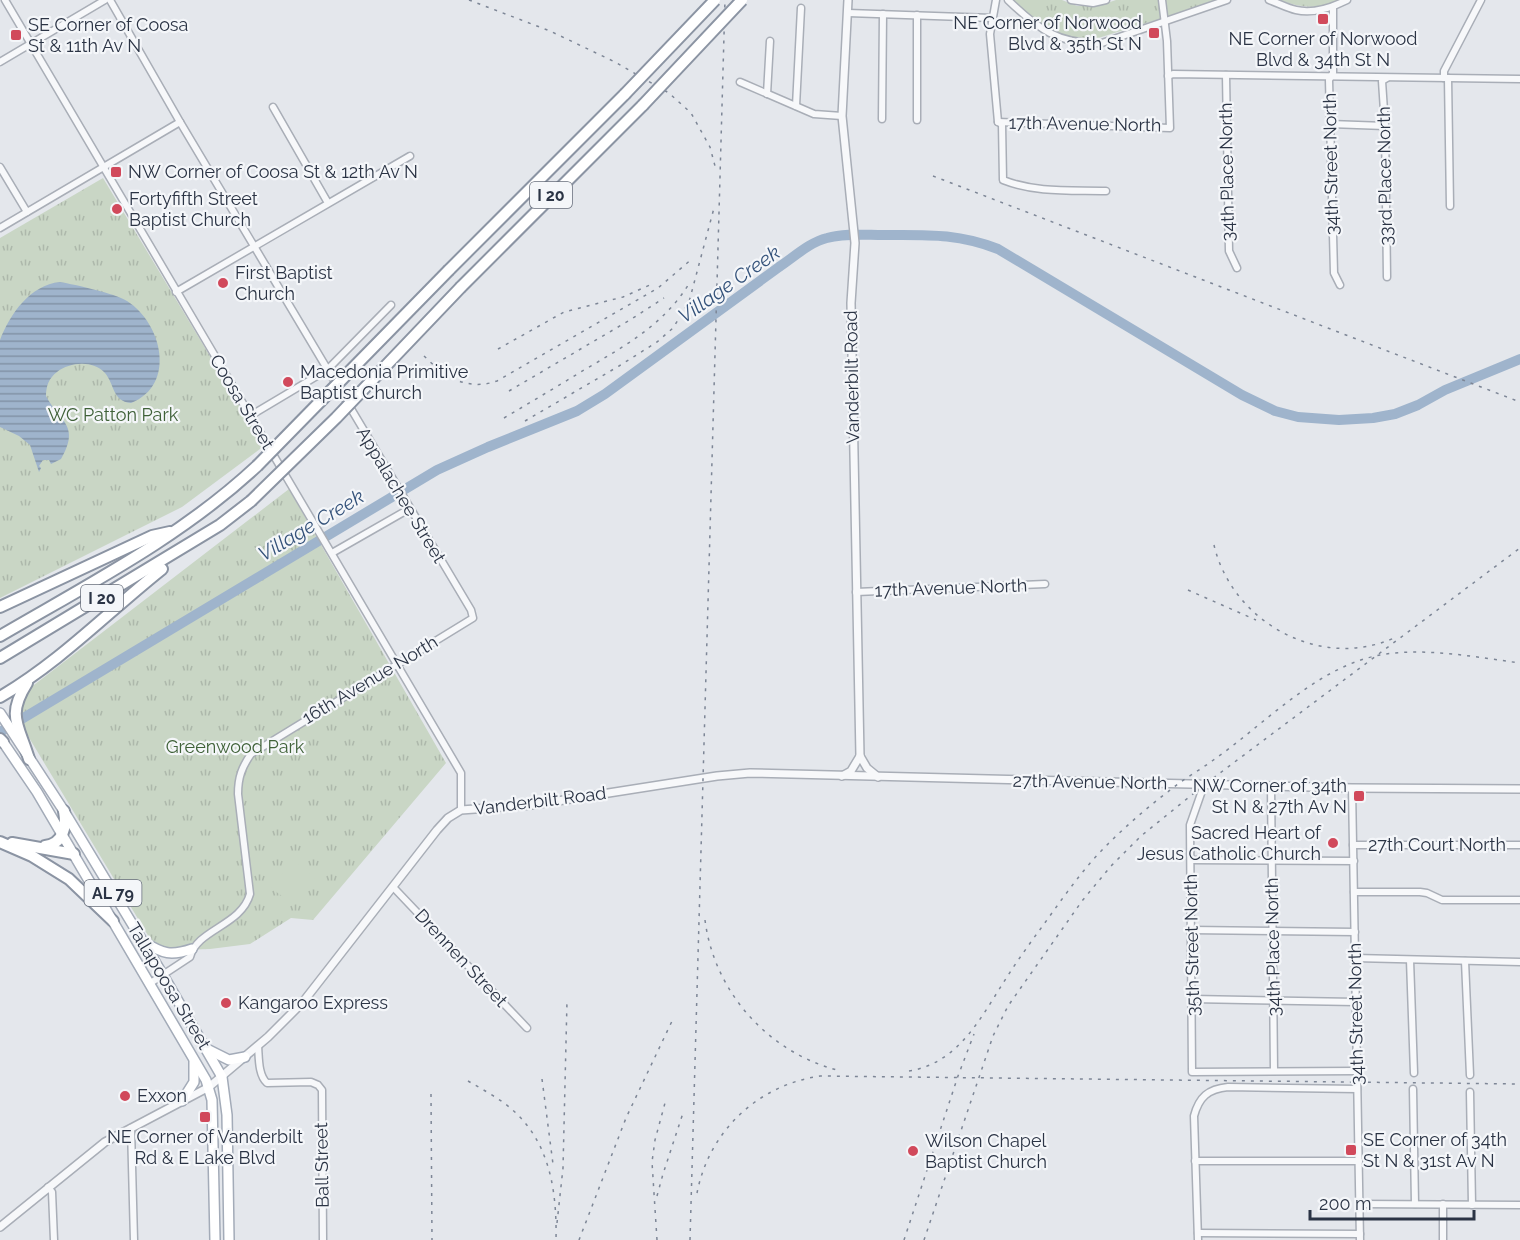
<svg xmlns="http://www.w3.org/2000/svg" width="1520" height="1240" font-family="Raleway,sans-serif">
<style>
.grass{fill:url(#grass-tufts)}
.garden{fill:#c9d6c5}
.water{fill:url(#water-rules)}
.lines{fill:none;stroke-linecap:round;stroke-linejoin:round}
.river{stroke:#9fb4cc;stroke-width:10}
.minor-casing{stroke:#a9aeb7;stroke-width:9}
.tertiary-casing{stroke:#a9aeb7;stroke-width:10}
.primary-casing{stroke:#a3abb8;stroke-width:12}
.motorway-casing{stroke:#8b94a3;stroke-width:14}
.minor{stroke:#f7f8fa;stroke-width:6}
.tertiary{stroke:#f7f8fa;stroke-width:7}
.primary{stroke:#fff;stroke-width:9}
.motorway{stroke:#fff;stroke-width:10}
.rail{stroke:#7d8696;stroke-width:1.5;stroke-dasharray:3 6;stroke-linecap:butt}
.motorway-bridge-casing{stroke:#8b94a3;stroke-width:14;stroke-linecap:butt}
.motorway-bridge{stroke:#fff;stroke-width:10}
.poi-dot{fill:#d1495b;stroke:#f4f6f9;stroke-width:2}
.labels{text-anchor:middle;stroke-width:4.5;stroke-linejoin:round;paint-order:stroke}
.shield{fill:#f4f6f9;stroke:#676e7b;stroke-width:1.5}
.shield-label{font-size:16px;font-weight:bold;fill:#2b3445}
.poi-label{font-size:18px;fill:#2b3445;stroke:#f4f6f9;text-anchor:start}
.street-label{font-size:18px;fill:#2b3445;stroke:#f4f6f9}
.park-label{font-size:18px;fill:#3f6138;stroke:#f4f6f9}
.water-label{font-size:20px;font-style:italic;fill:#34527a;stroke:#f4f6f9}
</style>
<defs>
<pattern id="grass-tufts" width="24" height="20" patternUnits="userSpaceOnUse" patternTransform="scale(1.5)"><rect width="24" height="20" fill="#c9d6c5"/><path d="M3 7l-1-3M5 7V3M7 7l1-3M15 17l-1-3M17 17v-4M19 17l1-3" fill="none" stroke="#adb8ab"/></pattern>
<pattern id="water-rules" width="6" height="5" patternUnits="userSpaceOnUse" patternTransform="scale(1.5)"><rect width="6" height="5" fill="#9fb4cc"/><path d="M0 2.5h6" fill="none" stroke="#8293a7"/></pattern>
</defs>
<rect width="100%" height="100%" fill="#e4e7ec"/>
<g class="grass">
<path d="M1012,0H1062L1077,6H1098L1116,0H1221L1095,39C1058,42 1037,25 1012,0Z"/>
<path d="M1280,0H1339C1319,10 1300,8 1280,0Z"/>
<path d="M103,178L264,446L182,507L0,598V238Z"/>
<path d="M289,489L446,763L313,920L291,918L250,944L210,949L179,950L155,947L25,731L21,708L30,688Z"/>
</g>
<path class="garden" d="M293,860L315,878L294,905L271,888Z"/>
<path class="water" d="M60,282C76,285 114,293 127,301C162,323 177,385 131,403C112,401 115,385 105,373C93,360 70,362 57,372C49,378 46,386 46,396C59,421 81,425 61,459L51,464L49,460H43L39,466L41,468L39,472L30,445L19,436L0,427V340C10,314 30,285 60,282Z"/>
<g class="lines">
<path class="river" d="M0,732L437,470L488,447L577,411L605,394L779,267C794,257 810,242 827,238C845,233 865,235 883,235C926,235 957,233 998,249L1242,395L1275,411L1298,417L1339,420L1373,418L1395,414L1418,405L1445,390L1520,359"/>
<defs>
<g id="minor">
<path d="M5,0L461,773V810"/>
<path d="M110,0L180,122L471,610L473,618L251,754C242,767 238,777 238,794L250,894C241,926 197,929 190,957L149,984"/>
<path d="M996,0L990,34L998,122L1002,124L1003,180C1036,193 1071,190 1106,191"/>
<path d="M1008,0C1038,29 1059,45 1102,43L1227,0"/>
<path d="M1071,0L1093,3L1106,0"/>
<path d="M1269,0C1278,3 1287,8 1296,10C1313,14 1331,8 1347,0"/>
<path d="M1333,7V73L1329,80L1334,273L1340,285"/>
<path d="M848,13L992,18"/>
<path d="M0,62L105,0"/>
<path d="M1226,75L1229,251L1237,268"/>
<path d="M1168,76L1173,74L1520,79"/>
<path d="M1444,78V71L1481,0"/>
<path d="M1448,78L1450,206"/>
<path d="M740,82L814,114L842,116"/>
<path d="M767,94L770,41"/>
<path d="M796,106L801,8"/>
<path d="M273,107L328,203"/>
<path d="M882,119L883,14"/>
<path d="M917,120V15"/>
<path d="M998,122L1170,128L1167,41L1162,0"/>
<path d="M1330,124L1385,126"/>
<path d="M0,167L27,212"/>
<path d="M0,228L180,122"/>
<path d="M1387,277L1385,126L1382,81L1387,78"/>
<path d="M176,292L410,156"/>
<path d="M250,416L327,370L391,305"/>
<path d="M332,553L409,509"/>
<path d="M856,592L1045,584"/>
<path d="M1204,785L1190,825L1192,1072L1357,1071"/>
<path d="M1271,787L1274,1070"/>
<path d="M1352,788L1360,1240"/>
<path d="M1353,845H1520"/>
<path d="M1191,860L1354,861"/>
<path d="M394,888L527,1028"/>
<path d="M1354,892H1420L1427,893L1442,900H1520"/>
<path d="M1191,930L1355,932"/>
<path d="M1355,958L1520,962"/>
<path d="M1410,960L1414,1073"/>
<path d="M1465,961L1470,1075"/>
<path d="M1192,999L1356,1002"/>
<path d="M258,1046C259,1057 258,1075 267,1083L311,1082L318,1085L322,1090L323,1240"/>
<path d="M1413,1089L1415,1204"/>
<path d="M1470,1092L1472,1205"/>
<path d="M131,1128L134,1240"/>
<path d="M1195,1161H1359"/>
<path d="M48,1187L52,1192L54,1240"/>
<path d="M1360,1204L1520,1205"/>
<path d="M1443,1204V1240"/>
<path d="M1198,1233L1360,1234"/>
<path d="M1198,1240L1194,1116C1199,1097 1208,1089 1228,1087L1357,1089"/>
</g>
<g id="tertiary">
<path d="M848,0L842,116L855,243L851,303L860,756L867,768L878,777"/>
<path d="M842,776L851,771L860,756"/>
<path d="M0,1227L105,1142L209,1087L268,1037L303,1002L437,830L448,818L461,810L532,805L717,776L750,773L1352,788L1520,789"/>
</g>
<g id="primary">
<path d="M0,713L64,811L163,975L222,1077L227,1115L229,1240"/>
<path d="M3,742L37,792L206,1080L212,1100L215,1240"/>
<path d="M144,942C163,954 171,956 192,949"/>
<path d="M209,1050L229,1060L245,1057"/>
<path d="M182,1101L194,1082V1062"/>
</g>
<g id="motorway">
<path d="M449,270L625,94"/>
<path d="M461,287L643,105"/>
<path d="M0,607L152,536L170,532"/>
<path d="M0,636C89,584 181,537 257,466"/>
<path d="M0,658L220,525L251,501"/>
<path d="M27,683C6,716 19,725 29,759"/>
<path d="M0,697C60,662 108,612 162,569"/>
<path d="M0,739L3,742"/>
<path d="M0,842L32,856L69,879L113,921"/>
<path d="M12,843L74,854"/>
<path d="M45,846C63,844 67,827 64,811"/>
</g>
</defs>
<use href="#minor" class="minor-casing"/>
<use href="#tertiary" class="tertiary-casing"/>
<use href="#primary" class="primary-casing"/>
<use href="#motorway" class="motorway-casing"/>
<use href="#minor" class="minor"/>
<use href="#tertiary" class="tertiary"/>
<use href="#primary" class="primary"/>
<use href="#motorway" class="motorway"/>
<g class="rail">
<path d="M469,0L550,31L615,62L669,93L691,113L710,147L715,166"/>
<path d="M933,176L1520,402"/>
<path d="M498,349L564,312L623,297L652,284"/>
<path d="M424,356L442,373"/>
<path d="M436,369C455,382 474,389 497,381L658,288L693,258"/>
<path d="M509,391L630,320L664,298"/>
<path d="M504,418C531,402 558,386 584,370C625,346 665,324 690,282"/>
<path d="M525,421L619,366L657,342L673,328L689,302L714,208"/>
<path d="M1214,545C1232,622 1320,671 1394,638"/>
<path d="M1188,590L1256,620"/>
<path d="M705,920C714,992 769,1054 841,1071"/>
<path d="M909,1071C960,1063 982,1015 1007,977C1015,964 1024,952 1033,939C1057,907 1080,871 1109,843C1130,822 1154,802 1178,784C1189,776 1201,769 1212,761C1264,725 1316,667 1380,655C1425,647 1475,657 1520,663"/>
<path d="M542,1079L553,1164"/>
<path d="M468,1081C480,1088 493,1095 504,1103C549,1136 557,1188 556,1240"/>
<path d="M431,1094L432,1240"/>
<path d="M697,1193C709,1131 758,1085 820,1076L1520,1084"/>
<path d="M657,1196L663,1174L683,1113"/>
<path d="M557,1223L563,1168L567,1001"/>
<path d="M579,1240L626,1118L673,1019"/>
<path d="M657,1240L652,1162L655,1140L665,1103"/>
<path d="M690,1240L725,0"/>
<path d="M904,1240L958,1076L974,1034"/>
<path d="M924,1240L993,1036L1008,1006L1082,901L1111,866L1141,836L1204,785L1520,548"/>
</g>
<defs>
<g id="motorway-bridge">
<path d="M625,94L715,0"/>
<path d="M643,105L742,0"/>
<path d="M257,466L449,270"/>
<path d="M251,501L336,418L461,287"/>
</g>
</defs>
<use href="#motorway-bridge" class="motorway-bridge-casing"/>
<use href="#motorway-bridge" class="motorway-bridge"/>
</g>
<g class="poi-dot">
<rect x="1317" y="13" width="12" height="12" rx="3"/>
<rect x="1148" y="27" width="12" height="12" rx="3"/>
<rect x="10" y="29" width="12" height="12" rx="3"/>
<rect x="110" y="166" width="12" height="12" rx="3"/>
<circle cx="117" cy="209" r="6"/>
<circle cx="223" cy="283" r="6"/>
<circle cx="288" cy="382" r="6"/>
<rect x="1353" y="790" width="12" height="12" rx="3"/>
<circle cx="1333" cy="843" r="6"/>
<circle cx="226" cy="1003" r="6"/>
<circle cx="125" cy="1096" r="6"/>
<rect x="199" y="1111" width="12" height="12" rx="3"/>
<rect x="1345" y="1144" width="12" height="12" rx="3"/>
<circle cx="913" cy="1151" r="6"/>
</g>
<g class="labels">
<g class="shield">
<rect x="530" y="182" width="42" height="26" rx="4.5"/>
<rect x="81" y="585" width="42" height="26" rx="4.5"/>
<rect x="84.5" y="880" width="57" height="26" rx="4.5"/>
</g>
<g class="shield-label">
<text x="551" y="201">I 20</text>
<text x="102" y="604">I 20</text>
<text x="113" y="899">AL 79</text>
</g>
<g class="poi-label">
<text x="1142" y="29" text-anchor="end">NE Corner of Norwood<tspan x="1142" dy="21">Blvd &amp; 35th St N</tspan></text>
<text x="28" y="31">SE Corner of Coosa<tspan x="28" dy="21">St &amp; 11th Av N</tspan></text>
<text x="1323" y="45" text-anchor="middle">NE Corner of Norwood<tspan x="1323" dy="21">Blvd &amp; 34th St N</tspan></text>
<text x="128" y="178">NW Corner of Coosa St &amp; 12th Av N</text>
<text x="129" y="205">Fortyfifth Street<tspan x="129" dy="21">Baptist Church</tspan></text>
<text x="235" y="279">First Baptist<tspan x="235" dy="21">Church</tspan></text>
<text x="300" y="378">Macedonia Primitive<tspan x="300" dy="21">Baptist Church</tspan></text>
<text x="1347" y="792" text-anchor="end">NW Corner of 34th<tspan x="1347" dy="21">St N &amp; 27th Av N</tspan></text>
<text x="1321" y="839" text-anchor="end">Sacred Heart of<tspan x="1321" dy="21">Jesus Catholic Church</tspan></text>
<text x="238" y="1009">Kangaroo Express</text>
<text x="137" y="1102">Exxon</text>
<text x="205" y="1143" text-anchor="middle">NE Corner of Vanderbilt<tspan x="205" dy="21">Rd &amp; E Lake Blvd</tspan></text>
<text x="1363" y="1146">SE Corner of 34th<tspan x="1363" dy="21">St N &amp; 31st Av N</tspan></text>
<text x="925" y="1147">Wilson Chapel<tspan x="925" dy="21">Baptist Church</tspan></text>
</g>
<g class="street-label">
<text transform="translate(1085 124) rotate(1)" y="6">17th Avenue North</text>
<text transform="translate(1331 164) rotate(-91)" y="6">34th Street North</text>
<text transform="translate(1227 172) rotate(-91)" y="6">34th Place North</text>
<text transform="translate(1385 176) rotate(-91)" y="6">33rd Place North</text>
<text transform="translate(852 377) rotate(-91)" y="6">Vanderbilt Road</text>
<text transform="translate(242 402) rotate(59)" y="6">Coosa Street</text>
<text transform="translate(401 495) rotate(59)" y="6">Appalachee Street</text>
<text transform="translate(951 588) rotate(-2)" y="6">17th Avenue North</text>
<text transform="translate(370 680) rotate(-31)" y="6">16th Avenue North</text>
<text transform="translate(1090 782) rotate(1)" y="6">27th Avenue North</text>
<text transform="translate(540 801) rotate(-7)" y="6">Vanderbilt Road</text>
<text x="1437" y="851">27th Court North</text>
<text transform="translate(1192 945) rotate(-91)" y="6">35th Street North</text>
<text transform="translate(1273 947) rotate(-91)" y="6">34th Place North</text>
<text transform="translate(461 958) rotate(47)" y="6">Drennen Street</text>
<text transform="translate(169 986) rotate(59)" y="6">Tallapoosa Street</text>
<text transform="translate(1356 1014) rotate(-91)" y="6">34th Street North</text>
<text transform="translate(322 1165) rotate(-91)" y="6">Ball Street</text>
</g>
<g class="park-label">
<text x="113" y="421">WC Patton Park</text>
<text x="235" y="753">Greenwood Park</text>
</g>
<g class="water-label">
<text transform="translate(729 284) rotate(-35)" y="7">Village Creek</text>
<text transform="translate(311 525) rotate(-31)" y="7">Village Creek</text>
</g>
</g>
<path d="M1310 1210v9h164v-9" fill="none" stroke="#2b3445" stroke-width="3"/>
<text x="1319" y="1210" font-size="18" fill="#2b3445" stroke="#f4f6f9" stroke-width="4.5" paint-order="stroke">200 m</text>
</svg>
